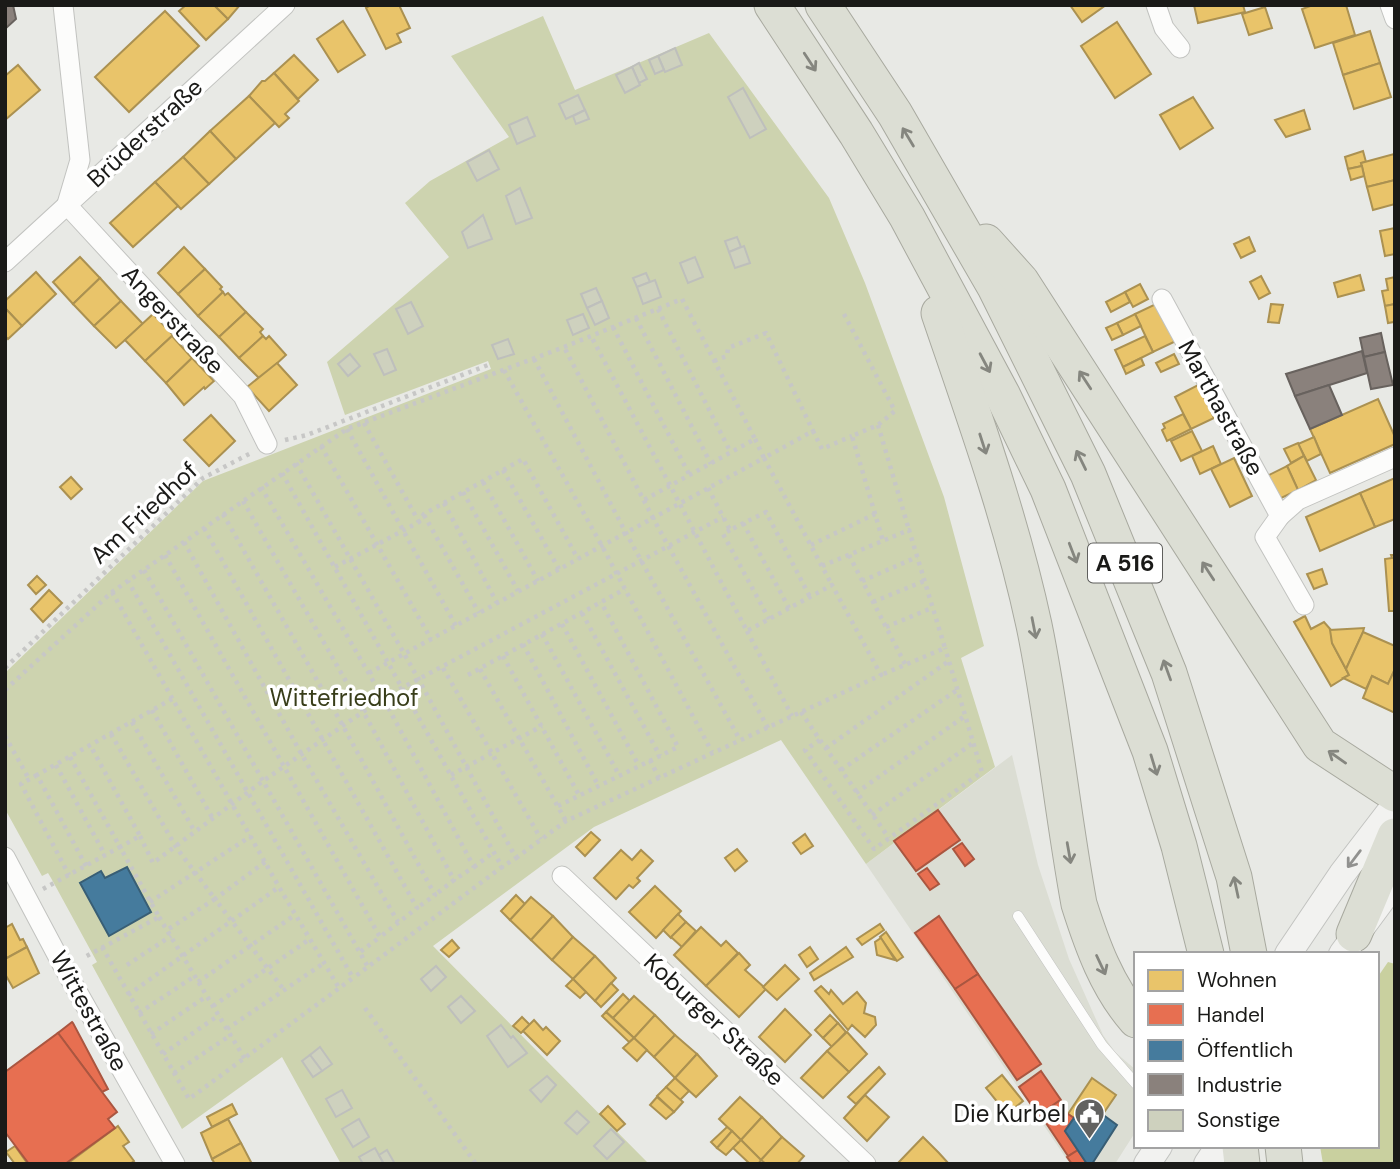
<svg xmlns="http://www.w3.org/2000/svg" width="1400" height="1169" font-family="'DM Sans',sans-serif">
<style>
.built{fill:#dbddd3}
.green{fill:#cdd3af}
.forest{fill:#c9d09f}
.homes{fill:#e9c46a;stroke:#ab9151;stroke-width:2}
.shops{fill:#e76f51;stroke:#aa5640;stroke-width:2}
.public{fill:#457b9d;stroke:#385e75;stroke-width:2}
.industry{fill:#8a817c;stroke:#68625e;stroke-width:2}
.building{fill:#ced1be;stroke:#bebfbc;stroke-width:2}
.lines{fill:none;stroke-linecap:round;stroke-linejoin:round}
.lane-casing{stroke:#c2c3c0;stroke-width:11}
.street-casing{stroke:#c2c3c0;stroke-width:21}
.secondary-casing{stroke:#c2c3c0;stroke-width:28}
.highway-casing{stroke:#a8a99f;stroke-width:37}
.path{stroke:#c7c7c6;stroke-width:4.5;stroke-dasharray:3.5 5;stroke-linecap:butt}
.lane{stroke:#fcfcfb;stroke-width:10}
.street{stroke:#fcfcfb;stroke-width:19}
.secondary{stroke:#f2f2f0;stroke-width:26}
.highway{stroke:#dcded4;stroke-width:35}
.oneway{stroke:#85867f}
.oneway2{stroke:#91918f}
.labels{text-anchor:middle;stroke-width:7;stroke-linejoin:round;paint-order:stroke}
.shield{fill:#fff;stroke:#5f5f5d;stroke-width:2}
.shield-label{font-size:23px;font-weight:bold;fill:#1a1a18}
.street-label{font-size:24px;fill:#1a1a18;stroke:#fff}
.park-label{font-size:24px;fill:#383d19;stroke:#fff}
.poi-label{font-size:24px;fill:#1a1a18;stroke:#fff;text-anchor:end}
</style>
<rect width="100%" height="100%" fill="#e8e9e5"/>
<path class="built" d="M1012,755L1038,865L1069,959L1103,1035L1115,1052L1136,1070V1131L1115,1164H1070L866,864Z"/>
<path class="green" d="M543,16L575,90L709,33L829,198L865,283L944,497L984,646L961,658L995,767L866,864L781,740L594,827L433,946L649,1164H341L282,1057L182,1129L92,965L97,962L51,878L48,873L42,876L5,809V673L203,481L491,369L488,361L345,415L327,362L449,257L405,203L430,181L509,137L451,56Z"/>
<path class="forest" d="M1388,962L1395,964V1164H1323L1320,1146H1377V978Z"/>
<g class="homes">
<path d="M186,5H214L228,19L206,40L179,11Z"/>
<path d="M214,5H240L228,19Z"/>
<path d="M371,5H399L410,28L397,34L401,42L386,49L366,8Z"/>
<path d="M1070,5H1106L1082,22Z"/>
<path d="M1194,5H1243L1245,12L1198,23Z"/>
<path d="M1313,5H1346L1355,35L1315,48L1302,9Z"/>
<path d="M1265,7L1272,28L1249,35L1242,14Z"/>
<path d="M165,11L199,46L129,112L95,77Z"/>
<path d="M343,21L365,55L338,72L317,39Z"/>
<path d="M1117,22L1151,74L1115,98L1081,46Z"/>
<path d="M1370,31L1380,63L1343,75L1333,43Z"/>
<path d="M294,55L318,80L298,99L274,73Z"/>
<path d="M1380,63L1391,97L1354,109L1343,75Z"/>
<path d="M18,65L40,90L5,120V76Z"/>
<path d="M274,73L299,101L285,114L289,118L279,127L249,96L262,81H265Z"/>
<path d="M249,96L275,123L236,159L210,131Z"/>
<path d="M1193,97L1213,128L1180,149L1160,115Z"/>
<path d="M1304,110L1310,129L1286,137L1275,120Z"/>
<path d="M210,131L236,159L209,184L183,157Z"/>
<path d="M1363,151L1366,162L1361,163L1362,166L1348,169L1345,157Z"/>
<path d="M1394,154L1395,180L1367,187L1361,163Z"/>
<path d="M183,157L209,184L181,209L155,182Z"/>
<path d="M1362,166L1364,176L1351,180L1348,169Z"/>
<path d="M1395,180V204L1373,210L1367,187Z"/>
<path d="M155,182L178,206L133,247L110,223Z"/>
<path d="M1395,228V254L1385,256L1380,231Z"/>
<path d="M1249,237L1255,251L1241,258L1234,244Z"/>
<path d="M184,247L205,269L178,294L158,273Z"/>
<path d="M80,257L100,278L73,304L53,282Z"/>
<path d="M205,269L222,287L220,289L223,292L198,316L178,294Z"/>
<path d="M36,272L56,294L22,326L5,308V301Z"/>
<path d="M1360,275L1364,290L1338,297L1334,283Z"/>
<path d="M1261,276L1270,293L1259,299L1250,282Z"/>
<path d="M1395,277V304L1385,306L1382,291L1388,290L1386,279Z"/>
<path d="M100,278L121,301L94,326L73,304Z"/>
<path d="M1140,284L1148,299L1133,307L1125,292Z"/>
<path d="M223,292L225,295L228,293L246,312L219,337L198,316Z"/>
<path d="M1125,292L1130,302L1111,312L1106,302Z"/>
<path d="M121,301L143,324L116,348L94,326Z"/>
<path d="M1158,303L1176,341L1153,352L1135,314Z"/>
<path d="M1271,304L1283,305L1279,323L1268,322Z"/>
<path d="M1395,304V325L1394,322L1388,323L1385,306Z"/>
<path d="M5,308L22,326L8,339L5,336Z"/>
<path d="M246,312L263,329L260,332L263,336L239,358L219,337Z"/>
<path d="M153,314L173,335L145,361L125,340Z"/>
<path d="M1135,314L1141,326L1123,335L1117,323Z"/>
<path d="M1117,323L1123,335L1112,340L1106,328Z"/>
<path d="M172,336L192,358L166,383L145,361Z"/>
<path d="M263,336L266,339L269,336L286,355L260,379L239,358Z"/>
<path d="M1145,336L1153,352L1123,367L1115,350Z"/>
<path d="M1174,354L1179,364L1161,372L1156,363Z"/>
<path d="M192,358L214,381L205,389L204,387L184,405L166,383Z"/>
<path d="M1141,358L1144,365L1126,374L1123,367Z"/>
<path d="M277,363L297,385L269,411L247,387Z"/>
<path d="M1198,385L1214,418L1191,429L1175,397Z"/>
<path d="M1378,399L1395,437V444L1330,473L1310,429Z"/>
<path d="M1183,414L1191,429L1167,441L1162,430L1165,428L1163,424Z"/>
<path d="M211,415L235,441L209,466L184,440Z"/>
<path d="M1192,431L1202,451L1181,461L1171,441Z"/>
<path d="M1314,437L1321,454L1307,461L1298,444Z"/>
<path d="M1298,443L1304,456L1291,463L1284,449Z"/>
<path d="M1213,446L1221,464L1200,474L1192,456Z"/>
<path d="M1304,456L1316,480L1298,490L1287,466Z"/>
<path d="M1234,458L1252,496L1230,507L1211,469Z"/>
<path d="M1287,466L1298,490L1277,500L1265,477Z"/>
<path d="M71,477L82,489L71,499L60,487Z"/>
<path d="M1395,478V519L1375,527L1360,493Z"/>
<path d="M1360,493L1375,527L1320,551L1306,517Z"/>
<path d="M1391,555H1395V611H1389L1385,559L1392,558Z"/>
<path d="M1322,569L1327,584L1314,589L1307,574Z"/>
<path d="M37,576L46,585L36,594L28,585Z"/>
<path d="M49,590L62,603L43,622L31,609Z"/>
<path d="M1305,616L1311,629L1324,622L1331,630L1332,643L1349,675L1331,686L1294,622Z"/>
<path d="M1364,628L1363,632L1346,669L1332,643L1330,630Z"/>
<path d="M1363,632L1395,646V669L1388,684L1372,676L1366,689L1343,678L1349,675L1346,669Z"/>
<path d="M1395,669V713L1363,698L1372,676L1388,684Z"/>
<path d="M591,832L600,840L585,856L576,847Z"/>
<path d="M805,834L813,846L801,854L793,843Z"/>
<path d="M737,849L747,861L735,871L725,858Z"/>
<path d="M621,850L632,860L641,850L653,861L637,878L640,881L633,888L629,885L616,899L594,878Z"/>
<path d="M655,886L681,911L656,938L629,912Z"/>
<path d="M516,895L525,904L510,920L501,911Z"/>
<path d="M531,897L553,916L531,940L510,920Z"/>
<path d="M678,914L686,922L671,938L663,930Z"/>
<path d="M553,916L573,937L552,960L531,940Z"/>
<path d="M686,922L696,931L682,947L671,937Z"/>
<path d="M12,924L20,940L23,939L27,947L5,959V928Z"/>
<path d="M880,924L884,930L862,945L857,939Z"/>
<path d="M701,927L721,946L726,941L738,953L706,986L674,955Z"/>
<path d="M886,932L903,957L897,961L880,937Z"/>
<path d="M573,937L595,956L573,979L552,960Z"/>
<path d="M881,938L895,960L877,955L875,942Z"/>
<path d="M452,940L459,948L449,957L441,950Z"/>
<path d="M27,947L39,973L13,988L5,974V959Z"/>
<path d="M810,947L818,959L807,967L799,955Z"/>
<path d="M846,947L853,957L814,980L810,973Z"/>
<path d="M739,953L750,965L745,970L766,989L739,1017L706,986Z"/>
<path d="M595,956L616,978L595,1001L573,979Z"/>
<path d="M785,965L799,979L777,1000L763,987Z"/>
<path d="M573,979L586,992L580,998L566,986Z"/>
<path d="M611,983L618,990L601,1007L595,1001Z"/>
<path d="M821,986L829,994L831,990L843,1004L857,992L866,1003L864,1013L875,1017L876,1025L865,1037L852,1025L848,1030L815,991Z"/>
<path d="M623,994L630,1001L613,1018L606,1012Z"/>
<path d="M634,996L655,1015L634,1038L613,1018Z"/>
<path d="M785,1009L811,1035L785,1062L759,1037Z"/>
<path d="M606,1012L634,1038L629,1042L602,1016Z"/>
<path d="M655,1015L675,1035L654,1057L634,1038Z"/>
<path d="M830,1015L838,1023L823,1038L815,1030Z"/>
<path d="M522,1017L530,1025L521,1033L513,1026Z"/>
<path d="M534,1020L543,1030L546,1027L560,1041L547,1055L523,1031Z"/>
<path d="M838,1023L846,1032L832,1047L823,1038Z"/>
<path d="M847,1032L867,1054L849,1072L827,1051Z"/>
<path d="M675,1035L697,1054L675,1078L654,1057Z"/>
<path d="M634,1038L647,1050L637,1061L623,1048Z"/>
<path d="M827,1051L849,1072L823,1098L801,1078Z"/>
<path d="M697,1054L717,1076L696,1097L675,1078Z"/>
<path d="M879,1067L885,1074L856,1104L848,1097Z"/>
<path d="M1002,1075L1023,1101L1007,1114L986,1088Z"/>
<path d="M675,1078L689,1091L680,1100L666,1087Z"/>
<path d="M1092,1078L1116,1095L1092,1130L1068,1114Z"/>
<path d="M666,1087L683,1102L674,1112L657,1096Z"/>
<path d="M865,1095L889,1117L867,1141L844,1118Z"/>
<path d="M657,1097L674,1112L666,1119L650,1105Z"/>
<path d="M740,1097L762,1117L741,1140L719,1119Z"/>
<path d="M232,1104L237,1114L212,1127L207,1117Z"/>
<path d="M608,1106L625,1124L617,1131L600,1114Z"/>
<path d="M762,1117L782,1137L761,1160L741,1140Z"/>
<path d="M228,1119L241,1143L212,1159L201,1133Z"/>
<path d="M118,1126L129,1142L123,1146L134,1161L130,1164H67Z"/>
<path d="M727,1127L732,1131L717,1148L711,1142Z"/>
<path d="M732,1131L741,1140L726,1155L717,1148Z"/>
<path d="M782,1137L804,1156L797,1164H766L761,1160Z"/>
<path d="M923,1137L939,1153L949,1164H897Z"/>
<path d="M741,1140L761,1160L758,1164H750L733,1148Z"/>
<path d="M241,1143L252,1164H215L212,1159Z"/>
<path d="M15,1146L27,1163V1164H15L6,1152Z"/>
</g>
<g class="shops">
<path d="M938,810L960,840L916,871L894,841Z"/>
<path d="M962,843L974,859L965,866L953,849Z"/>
<path d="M927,868L939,884L930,890L918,874Z"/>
<path d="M939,916L978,974L955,989L915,933Z"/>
<path d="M978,974L1041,1064L1017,1080L955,989Z"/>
<path d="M72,1022L73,1023L108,1089L102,1092L58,1033Z"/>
<path d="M58,1033L117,1112L108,1119L115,1128L65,1164H29L5,1132V1072Z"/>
<path d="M1041,1071L1061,1100L1039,1116L1019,1087Z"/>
<path d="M1059,1101L1068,1114L1074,1118L1065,1131L1078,1150L1068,1156L1040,1114Z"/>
<path d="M1078,1150L1084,1159L1087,1164H1072L1067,1157Z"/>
</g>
<g class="public">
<path d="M127,867L151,912L109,936L80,883L101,871L105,878Z"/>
<path d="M1102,1114L1117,1125L1092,1164H1087L1065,1131L1074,1118L1092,1130Z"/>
</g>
<g class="industry">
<path d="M5,5H13L16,19L5,29Z"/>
<path d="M1381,333L1385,352L1364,357L1360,338Z"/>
<path d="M1362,351L1367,373L1295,396L1286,374Z"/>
<path d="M1385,352L1393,385L1371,389L1364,357Z"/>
<path d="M1329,385L1342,415L1310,429L1295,396Z"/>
</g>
<g class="building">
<path d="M675,48L682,65L665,72L658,56Z"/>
<path d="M658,56L664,70L655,74L649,60Z"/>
<path d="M639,63L647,79L639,83L632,67Z"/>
<path d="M632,67L640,85L625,93L616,75Z"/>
<path d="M743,88L766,129L750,138L728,97Z"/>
<path d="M578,95L585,110L566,119L559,104Z"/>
<path d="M585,110L589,119L576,124L573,116Z"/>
<path d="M527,117L535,136L517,144L509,125Z"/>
<path d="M489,150L499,169L477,181L467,162Z"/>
<path d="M520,188L532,218L516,224L506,196Z"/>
<path d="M483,215L492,239L468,248L462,232Z"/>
<path d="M737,237L741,247L729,252L725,241Z"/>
<path d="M744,246L750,263L735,268L729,252Z"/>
<path d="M695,257L703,277L688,283L680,263Z"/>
<path d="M646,273L650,282L637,287L633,278Z"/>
<path d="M655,280L661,297L643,304L637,287Z"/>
<path d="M596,288L602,301L587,308L581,294Z"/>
<path d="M602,301L609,318L595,325L587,308Z"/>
<path d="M411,302L423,326L408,334L396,309Z"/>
<path d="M583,314L589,328L573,335L567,320Z"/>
<path d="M508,339L514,354L498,359L492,345Z"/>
<path d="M387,349L396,370L384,375L374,354Z"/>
<path d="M350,354L360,366L348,376L338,364Z"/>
<path d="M436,966L446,977L431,991L421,979Z"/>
<path d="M461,996L475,1011L461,1023L448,1007Z"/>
<path d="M501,1025L511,1038L513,1036L527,1053L508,1067L487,1036Z"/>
<path d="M320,1047L332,1064L322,1071L310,1055Z"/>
<path d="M310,1055L322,1071L313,1077L302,1061Z"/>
<path d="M547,1076L556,1085L541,1102L530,1090Z"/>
<path d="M342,1090L352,1108L336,1117L326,1099Z"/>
<path d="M577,1111L589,1122L577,1134L565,1123Z"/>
<path d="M359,1119L369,1137L353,1147L342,1129Z"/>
<path d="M611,1129L624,1142L607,1159L594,1146Z"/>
<path d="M375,1148L384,1164H363L359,1157Z"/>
<path d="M387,1150L395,1164H384L379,1155Z"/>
</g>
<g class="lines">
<defs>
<path id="lane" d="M1018,916L1102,1045L1136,1084"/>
<g id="street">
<path d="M63,5L80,160L67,204"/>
<path d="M1156,5L1164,28L1180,48"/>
<path d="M1390,5L1395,19"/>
<path d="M67,205L243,396L267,444"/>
<path d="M5,262L285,5"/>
<path d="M1162,299L1280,516"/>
<path d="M1304,605L1265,537L1280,516L1298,500L1395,457"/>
<path d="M5,857L64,968L175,1164"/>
<path d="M562,876L866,1164"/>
</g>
<g id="secondary">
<path d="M1288,954L1342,874L1395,805"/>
<path d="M1342,954L1395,882"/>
<path d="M1147,1164L1159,1146"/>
<path d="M1207,1164L1219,1146"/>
</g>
<g id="highway">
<path d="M772,5L856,133L907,217L1003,396L1048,489L1150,751L1179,846L1206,954"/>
<path d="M823,5L895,114L995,287L1088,474L1169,673L1234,877L1249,954"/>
<path d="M986,242L1021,281L1320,745L1395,794"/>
<path d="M939,313C974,416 1011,518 1034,625C1053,717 1062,811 1079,904C1092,945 1107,987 1136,1020"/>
<path d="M1354,934L1395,836"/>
<path d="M1240,1146L1242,1164"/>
<path d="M1283,1146L1285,1164"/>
</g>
</defs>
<use href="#lane" class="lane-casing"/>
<use href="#street" class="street-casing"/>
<use href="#secondary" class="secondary-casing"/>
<use href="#highway" class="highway-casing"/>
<g class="path">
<path d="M658,309L731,453"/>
<path d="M844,314L895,411L878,425L852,436L883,541"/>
<path d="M636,318L711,464"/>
<path d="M613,327L690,476"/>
<path d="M534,359L626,533L740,740"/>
<path d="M714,361L727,356L728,348L766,333L813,431"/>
<path d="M504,370L602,546L712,752"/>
<path d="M364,423L419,522"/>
<path d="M878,425L909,530"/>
<path d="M347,429L456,626"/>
<path d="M755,439L764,458L813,431L822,449L852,436"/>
<path d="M285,440L307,435L488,365"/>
<path d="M321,446L431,639"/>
<path d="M296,463L419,680L516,858L502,867"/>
<path d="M503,470L559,569"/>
<path d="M282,473L502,867L353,978"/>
<path d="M483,482L538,581"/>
<path d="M261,487L383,698L474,867L454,880"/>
<path d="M708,488L730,530L766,512L810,597"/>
<path d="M463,492L518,591"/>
<path d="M243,501L363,711L454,880L435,895"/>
<path d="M444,503L497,603"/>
<path d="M223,514L343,726L435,895L417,908"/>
<path d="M424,515L479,613"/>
<path d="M743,523L789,608"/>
<path d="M204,528L417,908L380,937"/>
<path d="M730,530L723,534L769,619"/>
<path d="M184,542L302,755L398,922"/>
<path d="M811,545L875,514"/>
<path d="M165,555L380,937L360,952"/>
<path d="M849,555L905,664"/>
<path d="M822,566L909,530L945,648L881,675"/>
<path d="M335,567L419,522L424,514L523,459L578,559"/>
<path d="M144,570L368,967"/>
<path d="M862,581L917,557"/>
<path d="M112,592L279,887"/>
<path d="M873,602L924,581"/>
<path d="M582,613L660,756"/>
<path d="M562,624L639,766"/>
<path d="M886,627L932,608"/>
<path d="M747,631L792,716"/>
<path d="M542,634L619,775"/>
<path d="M523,644L598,785"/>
<path d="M503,656L579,795"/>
<path d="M5,668L203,478L251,453"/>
<path d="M443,668L541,839"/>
<path d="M480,669L566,821"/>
<path d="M369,673L653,518L564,347"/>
<path d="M468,675L625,589"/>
<path d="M5,690L112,592L347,429L564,347L682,299L755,439L644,500"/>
<path d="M152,710L213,819"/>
<path d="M801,712L820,740L805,750L874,849L982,772L945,648"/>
<path d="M132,722L195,832"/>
<path d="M768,728L653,518L764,458L832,585"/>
<path d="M111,734L176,847L215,899L167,930"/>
<path d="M5,736L29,779"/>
<path d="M820,740L889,838"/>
<path d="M826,748L949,661"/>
<path d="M70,757L120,847L140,836L90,745"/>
<path d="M650,760L659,778"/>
<path d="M56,765L105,855"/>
<path d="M841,770L957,690"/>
<path d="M37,775L21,784L69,875"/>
<path d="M451,775L542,726"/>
<path d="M856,793L965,716"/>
<path d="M558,806L678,747L601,602"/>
<path d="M872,815L973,743"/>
<path d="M140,836L153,863L263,781L383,698L723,517"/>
<path d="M516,858L566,821L881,675L832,585L747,631L591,336"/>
<path d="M265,862L215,899L284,990"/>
<path d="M86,866L37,775L172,699"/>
<path d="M474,867L494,852"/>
<path d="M43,889L120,847L159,917L83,958"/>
<path d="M150,902L251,836"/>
<path d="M159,917L245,1059"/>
<path d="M102,947L189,1099L353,978L128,581"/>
<path d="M127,965L171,936"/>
<path d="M198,982L295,915"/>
<path d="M128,995L279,887L339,988"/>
<path d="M213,1006L310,939"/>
<path d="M365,1008L476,1164"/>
<path d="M139,1013L195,976"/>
<path d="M227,1029L324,963"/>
<path d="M151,1034L207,996"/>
<path d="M163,1054L219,1015"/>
<path d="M174,1073L231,1035"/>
</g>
<use href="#lane" class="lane"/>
<use href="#street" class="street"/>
<use href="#secondary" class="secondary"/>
<use href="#highway" class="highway"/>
</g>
<defs><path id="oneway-shaft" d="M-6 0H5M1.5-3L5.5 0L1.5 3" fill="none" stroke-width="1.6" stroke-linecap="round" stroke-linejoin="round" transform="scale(1.75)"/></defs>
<g class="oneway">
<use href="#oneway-shaft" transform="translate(810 62) rotate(57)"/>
<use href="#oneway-shaft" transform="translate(908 137) rotate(-121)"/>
<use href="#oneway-shaft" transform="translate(985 363) rotate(62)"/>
<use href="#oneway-shaft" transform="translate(1085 380) rotate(-123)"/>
<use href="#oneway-shaft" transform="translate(983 444) rotate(72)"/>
<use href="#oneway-shaft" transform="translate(1081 460) rotate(-116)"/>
<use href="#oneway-shaft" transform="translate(1073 553) rotate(69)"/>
<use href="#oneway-shaft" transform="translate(1208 571) rotate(-123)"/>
<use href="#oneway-shaft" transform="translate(1034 628) rotate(79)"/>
<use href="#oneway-shaft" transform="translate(1167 670) rotate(-110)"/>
<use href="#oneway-shaft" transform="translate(1337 757) rotate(-145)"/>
<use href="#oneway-shaft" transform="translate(1154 765) rotate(73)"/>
<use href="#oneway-shaft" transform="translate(1069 853) rotate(80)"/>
<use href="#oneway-shaft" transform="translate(1236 887) rotate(-102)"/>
<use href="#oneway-shaft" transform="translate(1101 965) rotate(65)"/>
</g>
<use class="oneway2" href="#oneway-shaft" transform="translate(1354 859) rotate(127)"/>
<defs>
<symbol id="civic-pin" viewBox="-11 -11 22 30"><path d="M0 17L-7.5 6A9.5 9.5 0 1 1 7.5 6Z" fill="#626260" stroke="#fff"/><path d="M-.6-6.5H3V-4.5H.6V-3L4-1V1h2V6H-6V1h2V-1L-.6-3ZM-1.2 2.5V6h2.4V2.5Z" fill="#fff"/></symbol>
</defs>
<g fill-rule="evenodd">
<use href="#civic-pin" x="1072" y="1096" width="35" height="47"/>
</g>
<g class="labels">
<rect class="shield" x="1088" y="543.5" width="74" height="39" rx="5"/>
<g class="shield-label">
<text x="1125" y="571">A 516</text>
</g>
<g class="street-label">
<text transform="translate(145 133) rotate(-43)" y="8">Brüderstraße</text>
<text transform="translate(173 320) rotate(47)" y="8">Angerstraße</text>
<text transform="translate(1221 408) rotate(61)" y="8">Marthastraße</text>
<text transform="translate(144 513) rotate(-43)" y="8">Am Friedhof</text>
<text transform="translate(89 1011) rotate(61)" y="8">Wittestraße</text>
<text transform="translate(714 1020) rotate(43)" y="8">Koburger Straße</text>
</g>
<g class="park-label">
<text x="344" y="706">Wittefriedhof</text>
</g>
<g class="poi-label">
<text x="1066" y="1122">Die Kurbel</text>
</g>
</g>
<rect width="1400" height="1169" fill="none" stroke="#1a1a18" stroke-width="14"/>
<rect x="1134" y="952" width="245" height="196" fill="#ffffff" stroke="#a3a3a3" stroke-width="2"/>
<rect x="1148" y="970" width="35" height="21" fill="#e9c46a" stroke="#a3a3a3" stroke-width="2"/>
<text x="1197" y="987" font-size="21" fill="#1a1a18">Wohnen</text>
<rect x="1148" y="1004" width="35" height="21" fill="#e76f51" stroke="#a3a3a3" stroke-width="2"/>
<text x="1197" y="1022" font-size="21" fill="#1a1a18">Handel</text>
<rect x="1148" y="1040" width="35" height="21" fill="#457b9d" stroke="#a3a3a3" stroke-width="2"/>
<text x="1197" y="1057" font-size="21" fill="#1a1a18">Öffentlich</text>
<rect x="1148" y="1074" width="35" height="21" fill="#8a817c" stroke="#a3a3a3" stroke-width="2"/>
<text x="1197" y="1092" font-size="21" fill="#1a1a18">Industrie</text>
<rect x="1148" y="1110" width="35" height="21" fill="#ced1be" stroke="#a3a3a3" stroke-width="2"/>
<text x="1197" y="1127" font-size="21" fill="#1a1a18">Sonstige</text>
</svg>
